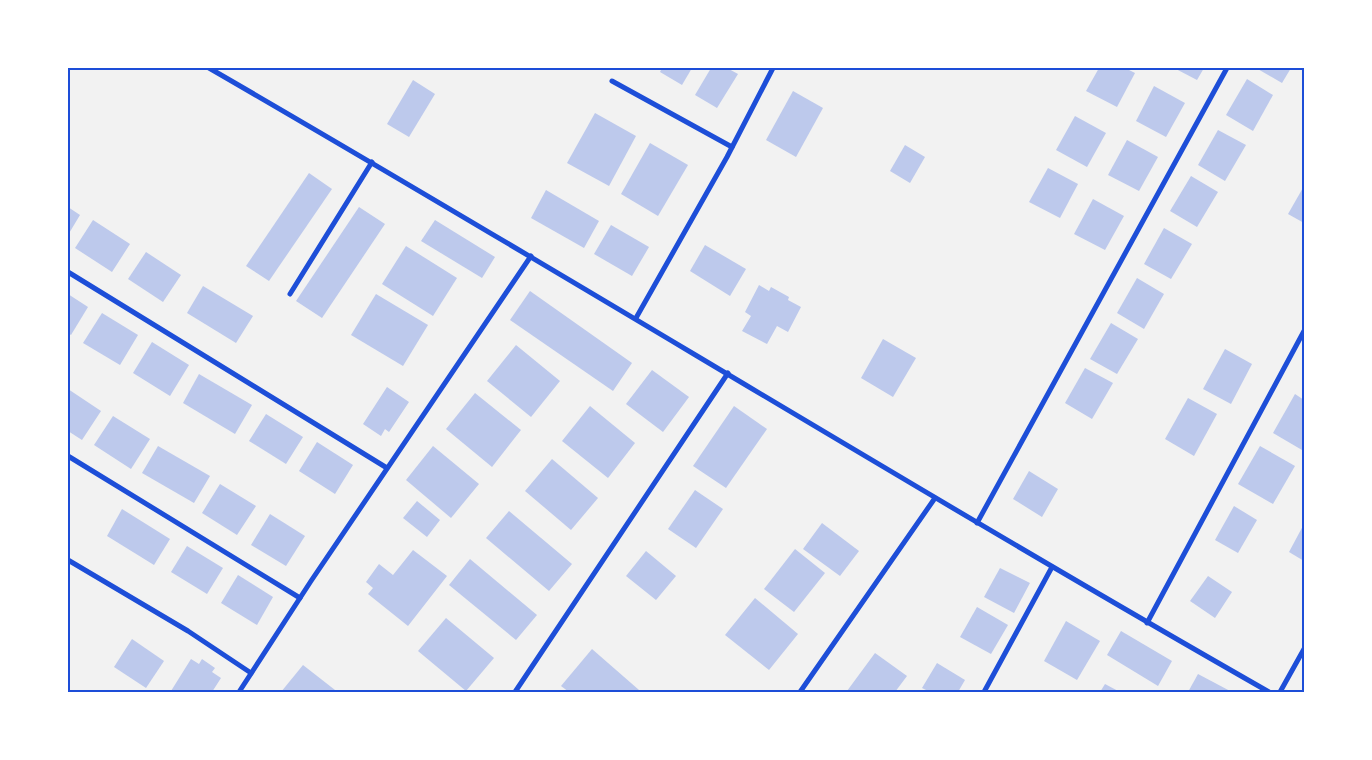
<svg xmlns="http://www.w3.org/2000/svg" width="1372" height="760" font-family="'Fira Sans Condensed',sans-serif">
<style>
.building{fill:#bdc9ec}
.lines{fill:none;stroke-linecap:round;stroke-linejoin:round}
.minor{stroke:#1d4ed8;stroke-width:5}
.neatline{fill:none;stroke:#1d4ed8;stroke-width:2}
</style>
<rect width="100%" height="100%" fill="#f2f2f2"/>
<g class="building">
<path d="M662,68H692L682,85L660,72Z"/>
<path d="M711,68H727L738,74L717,108L695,95Z"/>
<path d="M1099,68H1125L1135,73L1117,107L1086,91Z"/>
<path d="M1174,68H1204L1197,80Z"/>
<path d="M1256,68H1291L1282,83Z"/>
<path d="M1247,79L1273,95L1253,131L1226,115Z"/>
<path d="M413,80L435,94L409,137L387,124Z"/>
<path d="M1154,86L1185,103L1166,137L1136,121Z"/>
<path d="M793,91L823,108L796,157L766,140Z"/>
<path d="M595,113L636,136L609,186L567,163Z"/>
<path d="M1075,116L1106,133L1087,167L1056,150Z"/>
<path d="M1218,130L1246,145L1225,181L1198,165Z"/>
<path d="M1127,140L1158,157L1139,191L1108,175Z"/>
<path d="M650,143L688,165L658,216L621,194Z"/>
<path d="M905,145L925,157L910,183L890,171Z"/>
<path d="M1048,168L1078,184L1060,218L1029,202Z"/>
<path d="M309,173L332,189L269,281L246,266Z"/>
<path d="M1191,176L1218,192L1197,227L1170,211Z"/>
<path d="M1304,186V223L1288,214Z"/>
<path d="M546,190L599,221L584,248L531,218Z"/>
<path d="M1093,199L1124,216L1105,250L1074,234Z"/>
<path d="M68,207L80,215L68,235Z"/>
<path d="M359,207L385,224L322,318L296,301Z"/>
<path d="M93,220L130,244L112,272L75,248Z"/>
<path d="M435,220L495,257L482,278L421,241Z"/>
<path d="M611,225L649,247L632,276L594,254Z"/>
<path d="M1164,228L1192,244L1171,279L1144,264Z"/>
<path d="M705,245L746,269L730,296L690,271Z"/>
<path d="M406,246L457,278L433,316L382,284Z"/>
<path d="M146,252L181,275L163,302L128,279Z"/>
<path d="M1137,278L1164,294L1144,329L1117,313Z"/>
<path d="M759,285L769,291L771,287L789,297L788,300L801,307L788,332L777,326L767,344L742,331L751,316L745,312Z"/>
<path d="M203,286L253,316L236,343L187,313Z"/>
<path d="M530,291L632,363L613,391L510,320Z"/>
<path d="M68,294L88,307L71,335L68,333Z"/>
<path d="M376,294L428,325L403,366L351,335Z"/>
<path d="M102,313L138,335L120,365L83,343Z"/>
<path d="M1111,323L1138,339L1117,374L1090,359Z"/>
<path d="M883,339L916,358L893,397L861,378Z"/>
<path d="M152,342L189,365L170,396L133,373Z"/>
<path d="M516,345L560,381L531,417L487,381Z"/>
<path d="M1225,349L1252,364L1231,404L1203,389Z"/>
<path d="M1085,368L1113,383L1092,419L1065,403Z"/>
<path d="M652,370L689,397L663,432L626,404Z"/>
<path d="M199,374L252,405L235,434L183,403Z"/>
<path d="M387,387L409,402L389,432L385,429L381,436L363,424Z"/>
<path d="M68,389L101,411L82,440L68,431Z"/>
<path d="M475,393L521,430L492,467L446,429Z"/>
<path d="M1295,394L1304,400V446L1302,450L1273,433Z"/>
<path d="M1188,398L1217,414L1194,456L1165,439Z"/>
<path d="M590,406L635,443L608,478L562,441Z"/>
<path d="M734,406L767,429L726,488L693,466Z"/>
<path d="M266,414L303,437L286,464L249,441Z"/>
<path d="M113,416L150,439L131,469L94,445Z"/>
<path d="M317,442L353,465L335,494L299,471Z"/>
<path d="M158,446L210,476L194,503L142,473Z"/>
<path d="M433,446L479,484L451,518L406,480Z"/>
<path d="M1260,446L1295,466L1273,504L1238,484Z"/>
<path d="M552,459L598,498L571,530L525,491Z"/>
<path d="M1029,471L1058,489L1042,517L1013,499Z"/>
<path d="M220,484L256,506L237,535L202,513Z"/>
<path d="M695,490L723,509L696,548L668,529Z"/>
<path d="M417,501L440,520L427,537L403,518Z"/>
<path d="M1234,506L1257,520L1238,553L1215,540Z"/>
<path d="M122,509L170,539L154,565L107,536Z"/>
<path d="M509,511L572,564L549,591L486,538Z"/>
<path d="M270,514L305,536L286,566L251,545Z"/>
<path d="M822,523L859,551L840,576L803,549Z"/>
<path d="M1304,524V561L1289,552Z"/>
<path d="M187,546L223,568L207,594L171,572Z"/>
<path d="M795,549L825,573L794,612L764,589Z"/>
<path d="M413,550L447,576L408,626L368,594L373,588L366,582L379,564L393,575Z"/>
<path d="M646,551L676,576L656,600L626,576Z"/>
<path d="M470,559L537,615L516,640L449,585Z"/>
<path d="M1000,568L1030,583L1014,613L984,597Z"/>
<path d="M238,575L273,597L257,625L221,603Z"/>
<path d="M1208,576L1232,592L1215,618L1190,601Z"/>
<path d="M755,598L798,634L769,670L725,635Z"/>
<path d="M977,607L1008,625L991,654L960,637Z"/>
<path d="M446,618L494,658L466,691L418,651Z"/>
<path d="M1066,621L1100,641L1077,680L1044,661Z"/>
<path d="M1121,631L1172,661L1158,686L1107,655Z"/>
<path d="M132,639L164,661L146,688L114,667Z"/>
<path d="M592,649L639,690L637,692H569L561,686Z"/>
<path d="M875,653L907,676L895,692H849L847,691Z"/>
<path d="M191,659L199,664L202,659L215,668L212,672L221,678L212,692H174L171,691Z"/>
<path d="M937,663L965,680L958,692H930L922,688Z"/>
<path d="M303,665L335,690L333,692H281Z"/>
<path d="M1198,674L1232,692H1188Z"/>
<path d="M1105,684L1120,692H1100Z"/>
</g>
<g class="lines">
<g class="minor">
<path d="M209,68C564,273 913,489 1269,692"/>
<path d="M612,81L732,147"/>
<path d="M68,272L387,468"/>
<path d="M290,294L372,162"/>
<path d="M636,318L727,157L773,68"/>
<path d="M68,456L300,598"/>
<path d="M977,523L1227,68"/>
<path d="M68,560L188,631L251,673"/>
<path d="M1147,623L1304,331"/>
<path d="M239,692L311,581L531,256"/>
<path d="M515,692L728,373"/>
<path d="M800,692L935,498"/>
<path d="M984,692L1052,567"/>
<path d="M1280,692L1304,649"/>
</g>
</g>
<rect width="1372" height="760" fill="none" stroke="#ffffff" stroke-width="138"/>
<rect x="69" y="69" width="1234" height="622" class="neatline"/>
</svg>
